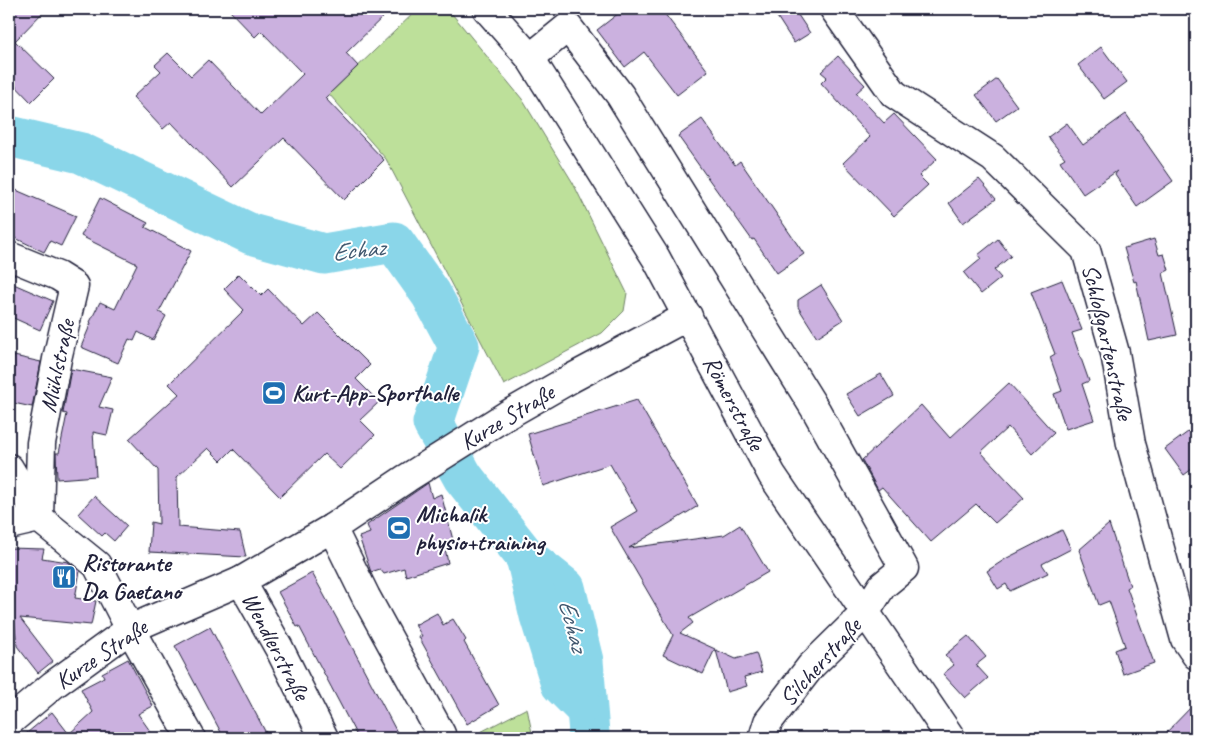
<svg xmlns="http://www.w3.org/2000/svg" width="1205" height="747" font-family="Caveat,sans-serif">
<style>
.green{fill:#bde09a;stroke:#70816a}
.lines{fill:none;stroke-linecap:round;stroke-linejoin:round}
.river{stroke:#8ad6e9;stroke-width:41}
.building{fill:#cbb1df;stroke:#22223b}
.minor-casing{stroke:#22223b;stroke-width:31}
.major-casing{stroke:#22223b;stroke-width:31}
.minor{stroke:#fff;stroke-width:28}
.major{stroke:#fff;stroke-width:28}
.labels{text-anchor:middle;stroke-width:4;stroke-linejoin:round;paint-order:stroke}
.street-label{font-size:24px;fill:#22223b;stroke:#fff}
.poi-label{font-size:24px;font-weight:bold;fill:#22223b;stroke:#fff;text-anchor:start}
.water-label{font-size:25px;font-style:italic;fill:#41586f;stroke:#fff}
</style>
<rect width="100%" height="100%" fill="#fff"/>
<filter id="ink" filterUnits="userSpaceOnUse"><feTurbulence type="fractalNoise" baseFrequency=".02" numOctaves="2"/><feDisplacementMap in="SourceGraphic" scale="10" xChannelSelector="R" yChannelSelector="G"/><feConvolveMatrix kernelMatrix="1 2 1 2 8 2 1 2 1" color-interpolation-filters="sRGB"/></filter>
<g filter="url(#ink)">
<g class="green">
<path d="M418,9H448L522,99L573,183L627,293L624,311L602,333L504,385L386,159L329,94Z"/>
<path d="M527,708L533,738H469Z"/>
</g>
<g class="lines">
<g class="river">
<path d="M9,136L81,153L251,234L324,254L394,242L431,294L459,346L433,423L463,477L526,557L565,588L583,661L589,733L587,738"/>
<path d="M526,557L540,616L561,684L581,704"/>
</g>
</g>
<g class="building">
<path d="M9,9H46L15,41L54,79L31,102L9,79Z"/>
<path d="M228,9H391L346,53L358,66L325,98L384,160L344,200L284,138L233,187L171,122L163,129L133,97L161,71L155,65L168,53L191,76L208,60L261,115L303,74L261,31L255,37Z"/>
<path d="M624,9H661L708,71L677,95L644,52L625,67L597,30Z"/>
<path d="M772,9H794L810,33L794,43Z"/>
<path d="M1101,47L1127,82L1104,99L1078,65Z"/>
<path d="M838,56L865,85L856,93L884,123L894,114L937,159L919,176L928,185L894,216L843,163L870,137L821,83L827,77L821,72Z"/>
<path d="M997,79L1017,106L996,121L976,95Z"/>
<path d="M1126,114L1173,181L1137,207L1115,175L1117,171L1083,194L1060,161L1065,158L1048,137L1067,123L1083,145Z"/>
<path d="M702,119L735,165L740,161L804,254L777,273L754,239L752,240L678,136Z"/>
<path d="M979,179L996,199L963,223L949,203Z"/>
<path d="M9,187L76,216L61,246L50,241L44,252L9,235Z"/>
<path d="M100,198L148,223L145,227L191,251L159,312L166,316L153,340L138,332L134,341L129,339L118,363L81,347L91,323L90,322L100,302L115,309L137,264L81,236Z"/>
<path d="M998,239L1011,256L994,270L1001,278L981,294L964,273L981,259L978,255Z"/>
<path d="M1154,239L1159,255L1164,254L1169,270L1163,273L1177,335L1149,341L1136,281L1134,282L1124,248Z"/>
<path d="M239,274L261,296L268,289L304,326L318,313L370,365L356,379L379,402L360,420L375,435L340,469L324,454L280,497L233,449L221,461L208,448L177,477L178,527L240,532L246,557L149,552L151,522L159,524L158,470L129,439L179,394L169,384L244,310L224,289Z"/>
<path d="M1062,280L1082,330L1072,333L1089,381L1082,384L1094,420L1066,429L1054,394L1062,391L1050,357L1055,354L1031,292Z"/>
<path d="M9,282L53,301L40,330L9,316Z"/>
<path d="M821,285L843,320L817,337L798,307V300Z"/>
<path d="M14,356L41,362L32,407L9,402V377Z"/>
<path d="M71,369L112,377L99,407L113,410L107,435L93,432L96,476L57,479L56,453H59L67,414L63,413Z"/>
<path d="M881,374L894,396L860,416L846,394Z"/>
<path d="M1009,383L1054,433L1032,454L1008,427L981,452L1024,498L995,523L976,504L931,542L882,487L878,490L862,460L921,405L950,438Z"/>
<path d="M637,400L698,506L629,548L724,535L740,525L768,572L689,618L693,623L680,633L715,649L703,674L663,655L673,635L610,527L637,511L610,464L543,486L528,434Z"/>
<path d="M1196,426V466L1184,475L1165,449Z"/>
<path d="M428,483L432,498L441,494L453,540L444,543L448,563L406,576L404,568L384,574L380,569L371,572L359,537L370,533L367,525Z"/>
<path d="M94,496L127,526L114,541L105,533L102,536L78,514Z"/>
<path d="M1109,524L1130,586L1127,588L1154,663L1123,674L1115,650L1125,646L1109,601L1099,605L1079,550Z"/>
<path d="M1062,530L1071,549L1042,564L1048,573L1010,591L1006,584L998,589L987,571L1007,558Z"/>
<path d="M9,548L44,549L42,558L68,562L80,571L75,598L96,601L91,625L20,618L53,661L38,673L17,646L14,617H9Z"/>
<path d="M312,573L342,628L400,738H358L299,626L297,627L278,592Z"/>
<path d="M437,613L443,625L453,619L466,640L464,642L499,705L467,724L419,637L422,636L415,625Z"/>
<path d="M210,627L266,733L256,738H224L175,646Z"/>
<path d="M968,636L986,657L976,665L988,678L965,698L943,674L954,665L945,655Z"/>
<path d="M716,650L736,659L756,653L762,672L744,677L747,686L727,692Z"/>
<path d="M128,659L153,706L138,714L155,738H21L52,712L69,734L93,712L81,689L104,677L102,673Z"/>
<path d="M1196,702V738H1161Z"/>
</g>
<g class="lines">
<defs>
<g id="minor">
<path d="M834,9L894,94L993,158L1086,250L1115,353L1131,444L1185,639L1196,655"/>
<path d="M530,58L568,27L620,95L817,412L904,568L882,586L865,613L811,666L768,722L763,738"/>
<path d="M9,256L58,276L74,286L57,359L41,443L39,518"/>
<path d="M9,468L39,518L97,565L130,629L191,738"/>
<path d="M9,525L39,518"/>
<path d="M332,528L366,597L441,734"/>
<path d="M241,581L279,648L324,738"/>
<path d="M9,722L53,685L130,629L241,581L332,528L407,478L507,415L570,379L688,316"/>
</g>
<path id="major" d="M487,9L530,58L656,258L772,475L951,738"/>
</defs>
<use href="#minor" class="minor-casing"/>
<use href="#major" class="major-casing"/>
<use href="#minor" class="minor"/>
<use href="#major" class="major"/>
</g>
</g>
<defs>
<symbol id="stadium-square" viewBox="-11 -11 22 22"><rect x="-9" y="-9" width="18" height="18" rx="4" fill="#1f6fb2" stroke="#fff"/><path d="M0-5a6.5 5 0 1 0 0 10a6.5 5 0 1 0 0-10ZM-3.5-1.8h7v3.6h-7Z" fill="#fff"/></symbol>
<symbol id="restaurant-square" viewBox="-11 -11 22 22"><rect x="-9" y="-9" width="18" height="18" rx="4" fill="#1f6fb2" stroke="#fff"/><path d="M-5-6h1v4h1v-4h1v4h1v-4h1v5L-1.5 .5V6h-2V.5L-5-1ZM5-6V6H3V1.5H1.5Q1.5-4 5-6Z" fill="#fff"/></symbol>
</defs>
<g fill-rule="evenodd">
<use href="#stadium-square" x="260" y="379" width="28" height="28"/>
<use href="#stadium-square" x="385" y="514" width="28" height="28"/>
<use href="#restaurant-square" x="50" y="563" width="28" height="28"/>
</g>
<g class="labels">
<g class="street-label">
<text transform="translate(1108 342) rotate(77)" y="8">Schloßgartenstraße</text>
<text transform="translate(57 366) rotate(-78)" y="8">Mühlstraße</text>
<text transform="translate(734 403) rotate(62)" y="8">Römerstraße</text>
<text transform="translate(507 417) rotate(-31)" y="8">Kurze Straße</text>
<text transform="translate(276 646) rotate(62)" y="8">Wendlerstraße</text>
<text transform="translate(101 654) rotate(-34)" y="8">Kurze Straße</text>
<text transform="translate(820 662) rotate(-48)" y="8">Silcherstraße</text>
</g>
<g class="poi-label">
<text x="292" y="401">Kurt-App-Sporthalle</text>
<text x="416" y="522">Michalik<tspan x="416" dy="28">physio+training</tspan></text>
<text x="82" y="571">Ristorante<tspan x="82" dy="28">Da Gaetano</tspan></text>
</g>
<g class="water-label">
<text transform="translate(358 249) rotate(-6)" y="9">Echaz</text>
<text transform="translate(574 625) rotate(75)" y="9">Echaz</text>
</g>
</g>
<rect width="1205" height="747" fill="none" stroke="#fff" stroke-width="30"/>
<rect x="15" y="15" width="1175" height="717" fill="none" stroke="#22223b" stroke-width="2" filter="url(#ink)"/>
</svg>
